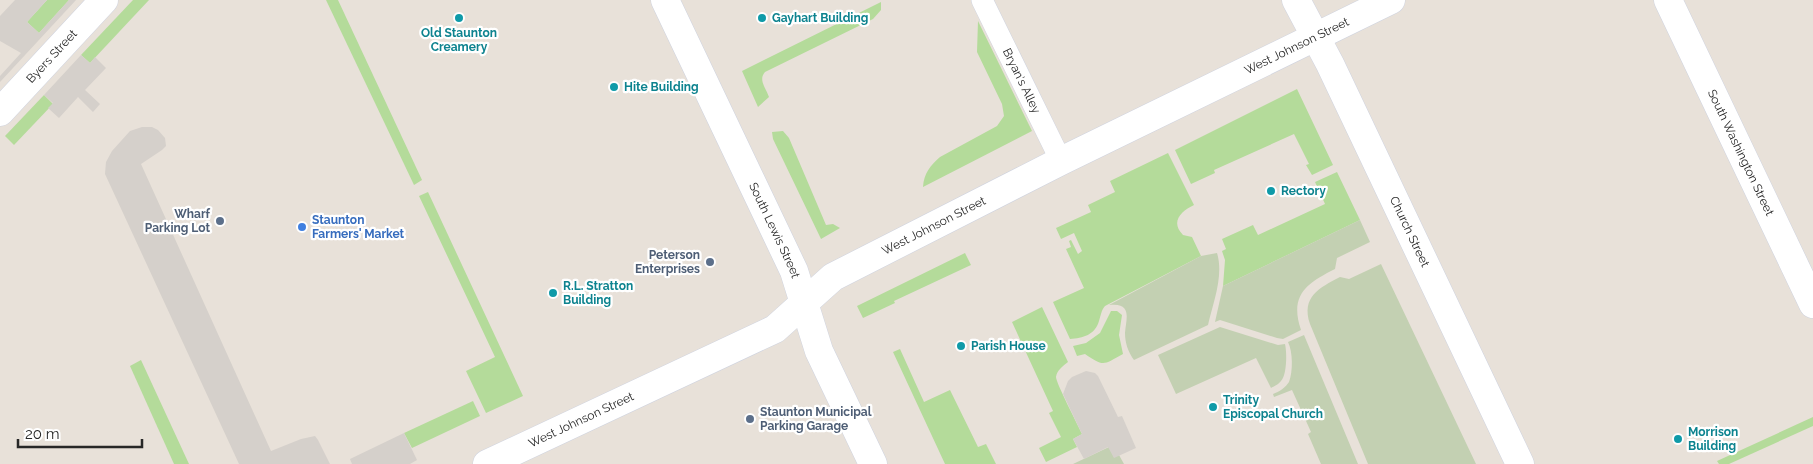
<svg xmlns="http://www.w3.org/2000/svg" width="1813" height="464" font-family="Raleway,sans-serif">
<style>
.green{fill:#b4db9a}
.cemetery{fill:#c3d0b2}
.plaza{fill:#d5d0cb}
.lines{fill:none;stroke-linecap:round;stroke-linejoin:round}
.lane-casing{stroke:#cfd3df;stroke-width:22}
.street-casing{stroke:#cfd3df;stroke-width:29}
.secondary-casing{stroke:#cfd3df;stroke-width:29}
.lane{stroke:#fff;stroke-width:21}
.street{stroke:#fff;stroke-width:28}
.secondary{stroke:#fff;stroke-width:28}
.culture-dot{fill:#0f9aa8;stroke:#fff;stroke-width:2}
.service-dot{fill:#5c6f8a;stroke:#fff;stroke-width:2}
.shop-dot{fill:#3f7fe0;stroke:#fff;stroke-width:2}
.labels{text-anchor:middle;stroke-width:4.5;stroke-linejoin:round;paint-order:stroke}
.culture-label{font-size:12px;font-weight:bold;fill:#0d838f;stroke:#fff;text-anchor:start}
.street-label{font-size:12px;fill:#272727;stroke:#fff}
.service-label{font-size:12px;font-weight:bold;fill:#4e5e75;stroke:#fff;text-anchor:end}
.shop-label{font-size:12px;font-weight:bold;fill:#366cbe;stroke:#fff;text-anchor:start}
</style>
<rect width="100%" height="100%" fill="#e8e1d9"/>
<g class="green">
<path d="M47,0H69L39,33L27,22Z"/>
<path d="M133,0H149L90,63L81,55Z"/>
<path d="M326,0H338L422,180L414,185Z"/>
<path d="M881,2V10L873,19L765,72C758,80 766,88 769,97L758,107L742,71Z"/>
<path d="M978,21L1032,131L923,187C924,173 930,166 940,157L997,126L1004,116L1002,104L977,52Z"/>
<path d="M1297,89L1333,165L1312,175L1306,165L1309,164L1294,134L1214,170L1215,173L1191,184L1175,150Z"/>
<path d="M44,95L53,104L14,145L5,136Z"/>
<path d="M783,131L789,138L826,225L833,224L840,228L821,239L773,139L772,132Z"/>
<path d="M1168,153L1194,205C1181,211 1170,222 1183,235L1192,237L1201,256L1105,306C1101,311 1101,315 1099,321C1095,335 1083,338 1070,339L1053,302L1084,288L1066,249L1071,247L1069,241L1071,240L1078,254L1082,251L1074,233L1061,239L1056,228L1091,212L1088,205L1115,192L1110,181Z"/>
<path d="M1337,172L1360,220L1223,286L1225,260L1222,251L1226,249L1222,239L1253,225L1258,235L1325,204L1315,182Z"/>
<path d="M428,192L523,396L486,413L466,371L495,357L419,196Z"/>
<path d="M965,253L971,265L894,301L895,303L863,318L857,306Z"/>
<path d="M1042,307L1068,362C1063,366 1057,370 1056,377C1056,383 1078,425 1082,434L1073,439L1077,447L1046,462L1039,448L1061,437L1049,413L1053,411L1012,322Z"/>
<path d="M1111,311H1117L1122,315L1119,335L1123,354C1103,365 1104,367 1085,354L1077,356L1073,346L1086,343L1100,333Z"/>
<path d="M900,349L924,402L950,390L978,447L986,444L996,464H945L893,352Z"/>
<path d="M141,360L189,464H174L130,366Z"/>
<path d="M473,401L480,416L412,448L404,433Z"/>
<path d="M1813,417V426L1729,464H1719L1717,461Z"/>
</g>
<g class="cemetery">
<path d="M1360,220L1370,242L1337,258L1335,269C1307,283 1289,295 1301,330L1283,339L1277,338L1220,320L1215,322L1223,286Z"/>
<path d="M1217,253C1224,276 1213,303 1208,325L1134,360C1128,352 1125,343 1125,333C1126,319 1133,302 1109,305L1201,256Z"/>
<path d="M1381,264L1476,464H1368L1310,324C1301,297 1319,288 1340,277L1349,279Z"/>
<path d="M1220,327L1278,345L1285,344C1287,352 1287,375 1281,381C1278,385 1274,386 1271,388L1256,358L1176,394L1158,355Z"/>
<path d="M1304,335L1358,464H1321L1308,434L1311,432L1292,390L1274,397L1273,394C1279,392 1286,387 1289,382C1293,372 1293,352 1288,342Z"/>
<path d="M1109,447L1114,457L1119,455L1124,464H1073Z"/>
</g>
<g class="plaza">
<path d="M15,0H47L27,22L39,33L69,0H76L0,82V76L21,53L0,41V16Z"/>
<path d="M81,55L90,63L95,57L106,68L85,90L100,104L93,112L78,97L59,118L48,108L53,103L44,95Z"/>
<path d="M142,127H152L158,130L165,138L166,146L162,150L141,164L271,451L301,439L315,436L318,440L330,464H239L105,174L106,162L112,151L130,131Z"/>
<path d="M1086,371L1095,373L1098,376L1118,417L1122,416L1136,448L1114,458L1108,447L1084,459L1073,439L1082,434L1063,394L1068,381L1072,377Z"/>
<path d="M404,433L417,460L410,464H352L350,459Z"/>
</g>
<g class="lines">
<defs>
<g id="lane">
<path id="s1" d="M982,0L1061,161"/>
</g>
<g id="street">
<path id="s2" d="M1296,0L1330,64L1520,464"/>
<path id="s3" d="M1668,0L1813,304"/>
<path id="s4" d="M0,112L104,0"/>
</g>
<g id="secondary">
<path id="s5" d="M665,0L794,271L819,351L873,464"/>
<path id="s6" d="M487,464L775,329L833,277L1061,161L1391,0"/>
</g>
</defs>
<use href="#lane" class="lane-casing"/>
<use href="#street" class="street-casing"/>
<use href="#secondary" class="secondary-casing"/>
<use href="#lane" class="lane"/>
<use href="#street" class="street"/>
<use href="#secondary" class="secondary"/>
</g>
<g class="culture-dot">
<circle cx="459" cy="18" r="5"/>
<circle cx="762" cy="18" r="5"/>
<circle cx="614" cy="87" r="5"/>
<circle cx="1271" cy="191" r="5"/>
<circle cx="553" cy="293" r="5"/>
<circle cx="961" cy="346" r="5"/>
<circle cx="1213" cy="407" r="5"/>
<circle cx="1678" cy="439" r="5"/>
</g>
<g class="service-dot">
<circle cx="220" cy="221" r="5"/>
<circle cx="710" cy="262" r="5"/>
<circle cx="750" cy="419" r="5"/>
</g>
<circle class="shop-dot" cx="302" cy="227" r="5"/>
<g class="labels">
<g class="culture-label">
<text x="772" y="22">Gayhart Building</text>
<text x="459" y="37" text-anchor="middle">Old Staunton<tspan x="459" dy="14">Creamery</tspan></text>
<text x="624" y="91">Hite Building</text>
<text x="1281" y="195">Rectory</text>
<text x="563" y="290">R.L. Stratton<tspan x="563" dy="14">Building</tspan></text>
<text x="971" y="350">Parish House</text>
<text x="1223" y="404">Trinity<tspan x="1223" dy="14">Episcopal Church</tspan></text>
<text x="1688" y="436">Morrison<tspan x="1688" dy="14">Building</tspan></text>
</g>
<g class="street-label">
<text dy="4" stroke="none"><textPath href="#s6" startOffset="914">West Johnson Street</textPath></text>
<text dy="4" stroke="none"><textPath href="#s4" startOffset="76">Byers Street</textPath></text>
<text dy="4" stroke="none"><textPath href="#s1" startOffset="90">Bryan's Alley</textPath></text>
<text dy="4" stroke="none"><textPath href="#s3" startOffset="169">South Washington Street</textPath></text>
<text dy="4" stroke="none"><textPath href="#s6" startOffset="509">West Johnson Street</textPath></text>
<text dy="4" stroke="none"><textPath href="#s5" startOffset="255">South Lewis Street</textPath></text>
<text dy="4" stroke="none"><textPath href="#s2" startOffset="258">Church Street</textPath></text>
<text dy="4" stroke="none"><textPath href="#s6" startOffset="104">West Johnson Street</textPath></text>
</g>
<g class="service-label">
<text x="210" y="218">Wharf<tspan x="210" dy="14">Parking Lot</tspan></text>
<text x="700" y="259">Peterson<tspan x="700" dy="14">Enterprises</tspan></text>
<text x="760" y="416" text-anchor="start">Staunton Municipal<tspan x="760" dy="14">Parking Garage</tspan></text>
</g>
<g class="shop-label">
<text x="312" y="224">Staunton<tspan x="312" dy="14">Farmers' Market</tspan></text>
</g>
</g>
<path d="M18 439v8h124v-8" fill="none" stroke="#272727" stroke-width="2.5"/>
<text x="25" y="439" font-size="15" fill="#272727" stroke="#ffffff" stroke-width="4" paint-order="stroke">20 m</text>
</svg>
